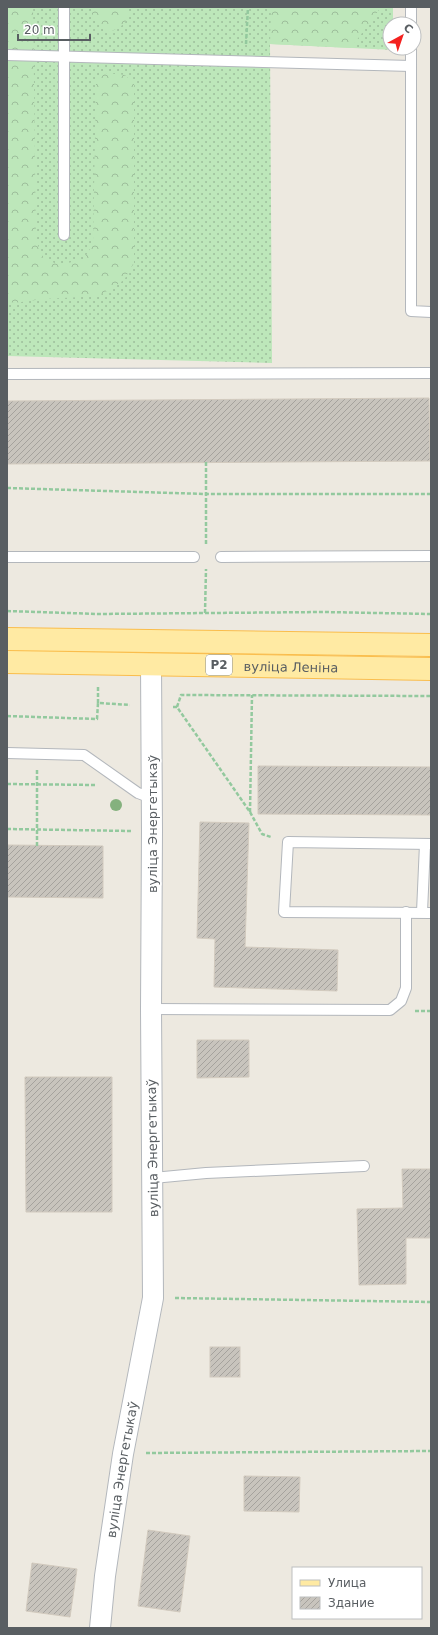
<svg xmlns="http://www.w3.org/2000/svg" width="438" height="1635" font-family="'DejaVu Sans',sans-serif">
<style>
.grass{fill:url(#grass-dots)}
.forest{fill:url(#forest-crowns)}
.building{fill:url(#building-hatch);stroke:#d2cabe}
.lines{fill:none;stroke-linecap:round;stroke-linejoin:round}
.service-casing{stroke:#b3b7bc;stroke-width:12}
.minor-casing{stroke:#b3b7bc;stroke-width:22}
.primary-casing{stroke:#fabd4c;stroke-width:24}
.path{stroke:#93c99e;stroke-width:2.5;stroke-dasharray:4 2;stroke-linecap:butt}
.service{stroke:#fff;stroke-width:10}
.minor{stroke:#fff;stroke-width:20}
.primary{stroke:#ffeaa3;stroke-width:22}
.tree{fill:#85b17e}
.labels{text-anchor:middle;stroke-width:3;stroke-linejoin:round;paint-order:stroke}
.shield{fill:#fff;stroke:#8b8e91;stroke-width:1}
.shield-label{font-size:12px;font-weight:bold;fill:#595e62}
.street-label{font-size:13px;fill:#595e62;stroke:#fff}
</style>
<defs>
<pattern id="grass-dots" width="8" height="8" patternUnits="userSpaceOnUse"><rect width="8" height="8" fill="#bde7ba"/><path d="M2 2h.1M6 6h.1" fill="none" stroke="#9dbe9b" stroke-width="1.8" stroke-linecap="round"/></pattern>
<pattern id="forest-crowns" width="20" height="18" patternUnits="userSpaceOnUse"><rect width="20" height="18" fill="#bde7ba"/><path d="M2 6a3 3 0 1 1 6 0M12 15a3 3 0 1 1 6 0" fill="none" stroke="#9dbe9b"/></pattern>
<pattern id="building-hatch" width="6" height="6" patternUnits="userSpaceOnUse"><rect width="6" height="6" fill="#c8c4bd"/><path d="M-1 1l2-2M0 6l6-6M5 7l2-2" fill="none" stroke="#a5a29d"/></pattern>
</defs>
<rect width="100%" height="100%" fill="#ede9e0"/>
<path class="grass" d="M7,7H393V24H390V48H394V50L270,44L272,363L7,356Z"/>
<g class="forest">
<path d="M7,7H33L36,241L44,259L60,265L84,259L93,244L96,82L105,73L125,75L134,84V263L124,280L99,296L43,299L14,303L7,301Z"/>
<path d="M91,7H129C129,22 122,28 108,32C98,25 91,20 91,7Z"/>
<path d="M271,7H381L351,48L270,44Z"/>
</g>
<g class="building">
<path d="M429,398L430,461L7,464V401Z"/>
<path d="M258,766L431,767V815L258,814Z"/>
<path d="M200,822L249,823L245,947L338,950L337,991L214,987L215,939L197,938Z"/>
<path d="M7,845L103,846V898L7,897Z"/>
<path d="M197,1040H249V1077L197,1078Z"/>
<path d="M25,1077H112V1212H26Z"/>
<path d="M402,1169H431V1238H406V1284L359,1285L357,1209L403,1208Z"/>
<rect x="210" y="1347" width="30" height="30"/>
<path d="M244,1476L300,1477L299,1512L244,1511Z"/>
<path d="M148,1530L190,1536L180,1612L138,1606Z"/>
<path d="M32,1563L77,1569L70,1617L26,1611Z"/>
</g>
<g class="lines">
<defs>
<g id="service">
<path d="M411,7V24"/>
<path d="M411,48V311L431,312"/>
<path d="M7,55L411,66"/>
<path d="M64,235V7"/>
<path d="M7,374L431,373"/>
<path d="M7,557H194"/>
<path d="M221,557L431,556"/>
<path d="M7,753L84,755L138,793L146,796L152,797"/>
<path d="M431,844L288,842L284,912L431,913"/>
<path d="M422,912L425,844"/>
<path d="M151,1009L390,1010L401,1001L406,988V912"/>
<path d="M153,1178L206,1173L364,1166"/>
</g>
<g id="minor">
<path id="s1" d="M100,1628L105,1576L123,1454L153,1298L151,1009L152,831L151,664"/>
</g>
<g id="primary">
<path d="M7,639L431,645"/>
<path id="s2" d="M7,662L431,669"/>
</g>
</defs>
<use href="#service" class="service-casing"/>
<use href="#minor" class="minor-casing"/>
<use href="#primary" class="primary-casing"/>
<g class="path">
<path d="M246,44L248,7"/>
<path d="M7,488L206,494H431"/>
<path d="M206,544V462"/>
<path d="M7,611L98,614L324,612L431,614"/>
<path d="M205,613L206,569"/>
<path d="M98,703V686"/>
<path d="M173,707H177L250,812L262,834L271,837"/>
<path d="M177,707L181,695L431,696"/>
<path d="M7,716L97,719L98,703L130,705"/>
<path d="M7,784L96,785"/>
<path d="M250,812L252,695"/>
<path d="M7,829L131,831"/>
<path d="M37,846V770"/>
<path d="M415,1011H431"/>
<path d="M175,1298L431,1302"/>
<path d="M146,1453L431,1451"/>
</g>
<use href="#service" class="service"/>
<use href="#minor" class="minor"/>
<use href="#primary" class="primary"/>
</g>
<circle class="tree" cx="116" cy="805" r="6"/>
<g class="labels">
<rect class="shield" x="206" y="655" width="26" height="20" rx="3"/>
<g class="shield-label">
<text x="219" y="669">Р2</text>
</g>
<g class="street-label">
<text dy="5" stroke="none"><textPath href="#s2" startOffset="284">вуліца Леніна</textPath></text>
<text transform="translate(152 824) rotate(-90)" y="5">вуліца Энергетыкаў</text>
<text transform="translate(152 1148) rotate(-91)" y="5">вуліца Энергетыкаў</text>
<text dy="5" stroke="none"><textPath href="#s1" startOffset="160">вуліца Энергетыкаў</textPath></text>
</g>
</g>
<rect width="438" height="1635" fill="none" stroke="#595e62" stroke-width="16"/>
<rect x="292" y="1567" width="130" height="52" fill="#ffffff" stroke="#bdbfc0"/>
<rect x="300" y="1580" width="20" height="6" fill="#ffeaa3" stroke="#bdbfc0"/>
<text x="328" y="1587" font-size="12" fill="#595e62">Улица</text>
<rect x="300" y="1597" width="20" height="12" fill="url(#building-hatch)" stroke="#bdbfc0"/>
<text x="328" y="1607" font-size="12" fill="#595e62">Здание</text>
<g transform="translate(402 36) rotate(40)"><circle r="19" fill="#ffffff" stroke="#bdbfc0"/>
<path d="M0-3L7 15L0 10L-7 15Z" fill="#f4211f"/>
<text y="-6" font-size="11" font-weight="bold" text-anchor="middle" fill="#595e62">С</text>
</g>
<path d="M18 34v6h72v-6" fill="none" stroke="#595e62" stroke-width="2"/>
<text x="24" y="34" font-size="12" fill="#595e62" stroke="#ffffff" stroke-width="3" paint-order="stroke">20 m</text>
</svg>
